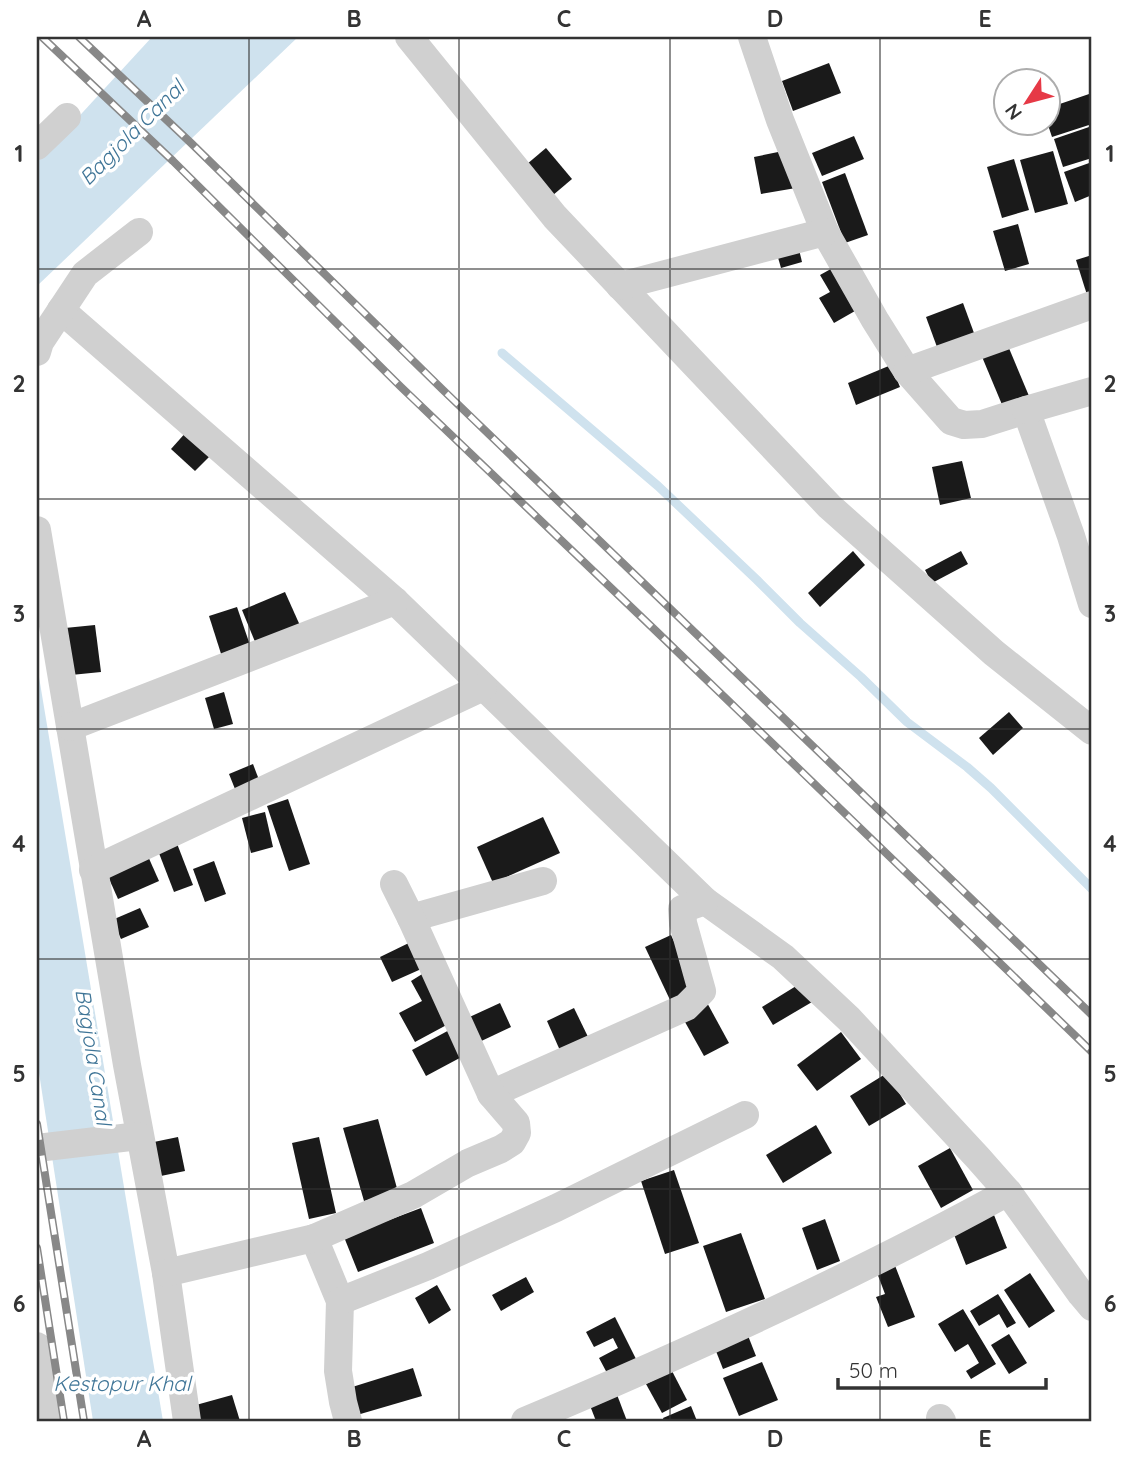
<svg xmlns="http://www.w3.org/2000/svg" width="1129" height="1458" font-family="Quicksand,sans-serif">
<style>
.water{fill:#cfe2ee}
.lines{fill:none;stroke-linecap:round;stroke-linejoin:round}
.stream{stroke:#cfe2ee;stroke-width:9}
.building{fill:#1a1a1a}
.minor{stroke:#d0d0d0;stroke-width:28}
.rail-casing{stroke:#888;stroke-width:8}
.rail{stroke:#fff;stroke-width:5;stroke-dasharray:16;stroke-linecap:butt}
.grid{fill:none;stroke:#333;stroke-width:2;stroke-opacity:0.55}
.labels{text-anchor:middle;stroke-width:7;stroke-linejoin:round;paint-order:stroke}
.water-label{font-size:21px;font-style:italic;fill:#3f7597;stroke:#fff}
.neatline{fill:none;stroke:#333;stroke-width:2.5}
.grid-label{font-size:23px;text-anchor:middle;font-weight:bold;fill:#333}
</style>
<rect width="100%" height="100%" fill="#fff"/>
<g class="water">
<path d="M152,37H298L37,286V162Z"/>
<path d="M37,665L163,1421H93L37,1060Z"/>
</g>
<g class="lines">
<path class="stream" d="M502,353L658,486L757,580L800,623L861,677L907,722L967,767L991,788L1092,889"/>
</g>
<g class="building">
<path d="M829,63L841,93L793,111L782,81Z"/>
<path d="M1092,93V124L1052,137L1047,122H1048V108Z"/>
<path d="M1092,126V158L1063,167L1054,139Z"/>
<path d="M854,136L864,159L822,176L812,153Z"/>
<path d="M546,148L572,179L546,201L520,170Z"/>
<path d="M788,150L796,188L761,194L754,157Z"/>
<path d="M1053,151L1068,204L1035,213L1020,160Z"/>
<path d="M1014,159L1029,210L1002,218L987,167Z"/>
<path d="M1092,162V195L1075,202L1064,172Z"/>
<path d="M845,173L868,235L845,243L822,182Z"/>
<path d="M1018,224L1029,264L1005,271L993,231Z"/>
<path d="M797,241L802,262L781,268L775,247Z"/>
<path d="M1092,255V296L1088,298L1076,260Z"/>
<path d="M838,265L862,307L834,323L819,298L830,292L820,275Z"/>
<path d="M963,303L974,333L937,347L926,317Z"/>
<path d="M1006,341L1029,396L1003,407L980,352Z"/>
<path d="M891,365L900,387L856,405L848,383Z"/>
<path d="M188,430L213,453L195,471L171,449Z"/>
<path d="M962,461L971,498L940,505L932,467Z"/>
<path d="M853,551L865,565L820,607L808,593Z"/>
<path d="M961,551L968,564L932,583L925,570Z"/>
<path d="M285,592L302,630L258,649L242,610Z"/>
<path d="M237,607L252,651L223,660L209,616Z"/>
<path d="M95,625L101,672L71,675L65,628Z"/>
<path d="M224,692L233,724L214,729L205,698Z"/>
<path d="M1009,712L1023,728L993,755L979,738Z"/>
<path d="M253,764L261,785L237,794L229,774Z"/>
<path d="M288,799L310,864L289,871L267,806Z"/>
<path d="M265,812L273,847L251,853L242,818Z"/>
<path d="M543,817L560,853L493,883L477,847Z"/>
<path d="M176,841L193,885L174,892L157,848Z"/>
<path d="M147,854L159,881L118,899L106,872Z"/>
<path d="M214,861L226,894L205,902L193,869Z"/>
<path d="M140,908L149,927L121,939L112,920Z"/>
<path d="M671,935L697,990L671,1002L645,947Z"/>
<path d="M415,940L428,966L392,982L380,957Z"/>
<path d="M427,971L454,1021L415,1042L399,1013L422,1001L411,981Z"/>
<path d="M801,983L812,1002L773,1025L762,1007Z"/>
<path d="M705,999L729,1043L704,1056L680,1013Z"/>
<path d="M500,1003L511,1027L475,1044L463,1020Z"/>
<path d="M574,1008L590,1041L562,1055L547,1021Z"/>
<path d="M455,1027L469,1053L426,1076L412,1050Z"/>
<path d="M841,1032L861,1059L817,1091L797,1065Z"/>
<path d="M887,1073L906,1104L869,1126L850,1096Z"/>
<path d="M378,1119L398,1192L364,1201L343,1128Z"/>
<path d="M816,1125L832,1153L783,1183L766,1155Z"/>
<path d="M178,1137L185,1171L156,1177L149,1143Z"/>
<path d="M319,1137L336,1213L309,1219L292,1143Z"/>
<path d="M950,1148L973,1190L941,1208L918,1166Z"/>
<path d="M674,1170L699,1243L665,1254L641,1181Z"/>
<path d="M421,1208L434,1243L358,1272L344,1237Z"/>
<path d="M994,1215L1007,1248L966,1265L953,1232Z"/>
<path d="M825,1219L840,1261L817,1270L802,1228Z"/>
<path d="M741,1233L765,1299L726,1312L703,1246Z"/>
<path d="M894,1263L915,1317L888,1327L876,1297L885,1294L876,1270Z"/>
<path d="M1030,1273L1055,1311L1029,1328L1004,1290Z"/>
<path d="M526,1277L534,1292L501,1311L492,1295Z"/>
<path d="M437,1285L451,1310L429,1324L415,1298Z"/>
<path d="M998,1294L1016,1323L1007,1328L999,1314L979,1326L970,1311Z"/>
<path d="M963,1309L996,1364L971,1379L966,1371L979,1363L968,1344L955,1352L938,1324Z"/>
<path d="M615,1317L636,1359L607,1373L599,1358L618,1348L613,1338L594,1347L586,1332Z"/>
<path d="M745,1328L756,1356L723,1369L712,1341Z"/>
<path d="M1009,1334L1027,1363L1009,1374L991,1345Z"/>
<path d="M762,1362L778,1400L739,1416L723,1378Z"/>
<path d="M413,1368L422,1396L357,1415L349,1388Z"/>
<path d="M672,1371L687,1400L662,1413L646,1384Z"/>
<path d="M616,1392L627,1421H596L589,1403Z"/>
<path d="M232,1395L240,1421H201L196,1405Z"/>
<path d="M691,1406L697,1421H664L663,1418Z"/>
</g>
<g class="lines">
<g class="minor">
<path d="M409,37L555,217L829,506L994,653L1092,731"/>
<path d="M752,37L780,120L825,232L875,320L907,371L951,421L964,425L982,424L1026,410L1071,536L1092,604"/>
<path d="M37,146L67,117"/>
<path d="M620,286L825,232"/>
<path d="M61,310L395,601L705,901L783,957L849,1019L978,1158L1008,1192L1081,1294L1092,1307"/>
<path d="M37,352L40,342L85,274L139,232"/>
<path d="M907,371L1092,305"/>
<path d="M1026,410L1092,391"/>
<path d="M37,530L127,1065L166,1273L187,1421"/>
<path d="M70,727L395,601"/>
<path d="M93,870L483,687"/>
<path d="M411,918L543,881"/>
<path d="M491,1094L686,1007L702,991L683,923L682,909L705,901"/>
<path d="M37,1148L139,1136"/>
<path d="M314,1238L340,1301L338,1371L343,1402L348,1421"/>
<path d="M166,1273L314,1238L413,1195L468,1163L501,1149L512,1142L517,1133L516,1123L491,1094L411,918L394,884"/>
<path d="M340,1301L428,1266L556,1208L745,1115"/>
<path d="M37,1346L49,1421"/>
<path d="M940,1418L942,1421"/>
<path d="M525,1421C689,1352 852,1278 1008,1192"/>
</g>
<defs>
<g id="rail">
<path d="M42,37L173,161L401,387L656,631L1092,1052"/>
<path d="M79,37L191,143L443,390L1092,1015"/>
<path d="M37,1124L84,1421"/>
<path d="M37,1248L64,1421"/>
</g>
</defs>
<use href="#rail" class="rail-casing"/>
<use href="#rail" class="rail"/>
</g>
<path class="grid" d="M249,37V1421M459,37V1421M670,37V1421M880,37V1421M37,269H1092M37,499H1092M37,729H1092M37,959H1092M37,1189H1092"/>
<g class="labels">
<g class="water-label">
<text transform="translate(132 133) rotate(-45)" y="7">Bagjola Canal</text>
<text transform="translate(93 1057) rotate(81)" y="7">Bagjola Canal</text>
<text x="122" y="1391">Kestopur Khal</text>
</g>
</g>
<rect width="1129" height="1458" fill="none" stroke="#ffffff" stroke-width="77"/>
<g transform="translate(1027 102) rotate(234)"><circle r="33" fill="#ffffff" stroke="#adadad" stroke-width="2"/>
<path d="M0-5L12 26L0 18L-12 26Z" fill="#e63946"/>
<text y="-10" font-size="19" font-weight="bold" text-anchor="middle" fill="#333333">N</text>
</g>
<path d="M838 1378v10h208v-10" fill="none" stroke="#333333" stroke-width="3.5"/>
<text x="849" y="1378" font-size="21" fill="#333333" stroke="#ffffff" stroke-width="5" paint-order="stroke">50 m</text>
<rect x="38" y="38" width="1052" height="1382" class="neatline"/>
<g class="grid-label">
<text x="144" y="27">A</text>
<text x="354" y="27">B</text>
<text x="564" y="27">C</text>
<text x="775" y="27">D</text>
<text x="985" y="27">E</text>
<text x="19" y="162">1</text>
<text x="1110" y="162">1</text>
<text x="19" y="392">2</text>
<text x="1110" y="392">2</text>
<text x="19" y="622">3</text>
<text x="1110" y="622">3</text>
<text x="19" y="852">4</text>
<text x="1110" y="852">4</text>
<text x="19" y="1082">5</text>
<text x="1110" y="1082">5</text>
<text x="19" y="1312">6</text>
<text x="1110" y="1312">6</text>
<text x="144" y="1447">A</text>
<text x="354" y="1447">B</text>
<text x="564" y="1447">C</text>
<text x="775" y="1447">D</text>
<text x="985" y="1447">E</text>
</g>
</svg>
